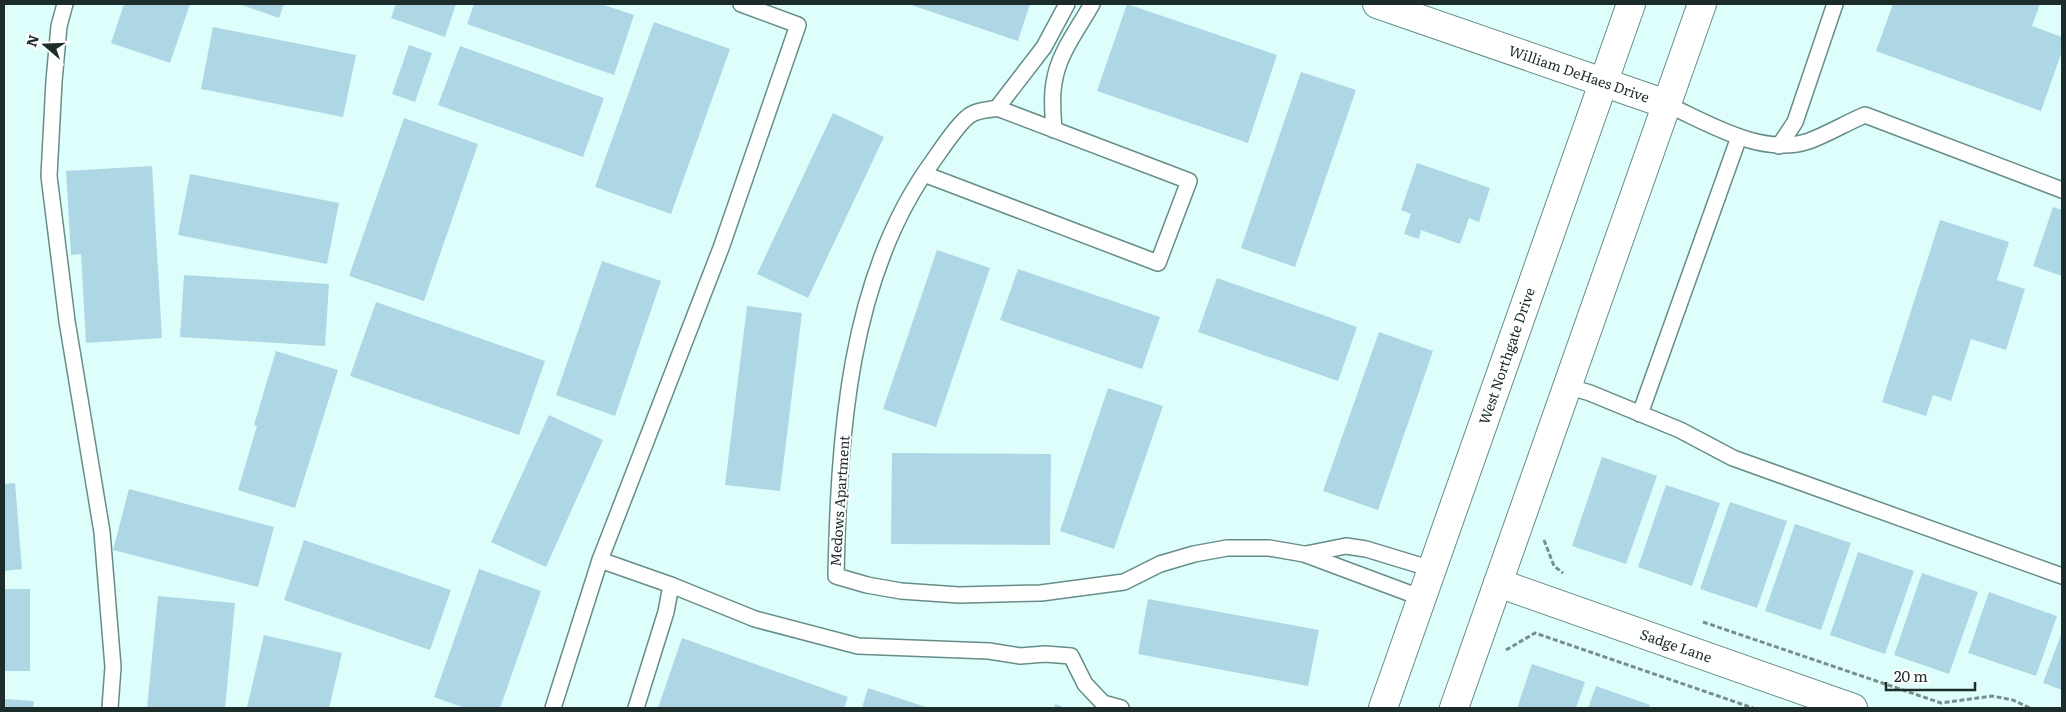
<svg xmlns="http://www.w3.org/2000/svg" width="2066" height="712" font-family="Literata,serif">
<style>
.building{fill:#aed7e6}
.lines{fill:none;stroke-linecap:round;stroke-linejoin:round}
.lane-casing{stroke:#678d89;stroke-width:18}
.street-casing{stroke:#678d89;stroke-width:30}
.secondary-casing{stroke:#678d89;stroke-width:30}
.path{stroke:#778f8c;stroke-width:3;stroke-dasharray:5 2.5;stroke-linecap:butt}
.lane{stroke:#fff;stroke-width:15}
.street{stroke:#fff;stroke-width:28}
.secondary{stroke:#fff;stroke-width:28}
.labels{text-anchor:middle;stroke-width:4;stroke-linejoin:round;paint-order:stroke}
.street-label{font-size:14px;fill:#1c2c2a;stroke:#fff}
</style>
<rect width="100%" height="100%" fill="#ddfefa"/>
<g class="building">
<path d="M124,4H190L170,63L111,43Z"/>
<path d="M239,4H284L279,18Z"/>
<path d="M396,4H456L445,37L391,18Z"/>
<path d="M474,4H601L634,15L614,75L467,24Z"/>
<path d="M908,4H1030L1018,41Z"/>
<path d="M1127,4L1277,55L1248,143L1097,91Z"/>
<path d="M1893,4H2040L2032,26L2062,37V51L2041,111L1876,51Z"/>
<path d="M654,22L730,49L671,214L595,187Z"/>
<path d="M213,27L356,55L343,117L201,89Z"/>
<path d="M409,45L432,53L415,102L392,94Z"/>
<path d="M460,46L604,98L583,157L438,105Z"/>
<path d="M1301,72L1356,90L1295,267L1241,248Z"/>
<path d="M833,113L884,137L808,298L757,274Z"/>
<path d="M404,118L478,144L424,301L349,276Z"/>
<path d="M1417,163L1490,188L1479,222L1469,218L1460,244L1421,230L1419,239L1404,234L1411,214L1401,210Z"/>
<path d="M152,166L162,338L86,343L81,254L71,255L66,171Z"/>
<path d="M190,174L339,203L327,264L178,235Z"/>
<path d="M2053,207L2062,210V276L2033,266Z"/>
<path d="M1940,220L2009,242L1997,280L2025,289L2006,350L1971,339L1951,401L1933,395L1926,416L1882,402Z"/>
<path d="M937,250L990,268L936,427L883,409Z"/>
<path d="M602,261L661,281L615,416L556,395Z"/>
<path d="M1018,269L1160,317L1142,369L1000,320Z"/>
<path d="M184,275L329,284L325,346L180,337Z"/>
<path d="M1217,278L1357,327L1338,381L1198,332Z"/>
<path d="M376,302L545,361L519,435L350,376Z"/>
<path d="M747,306L802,313L780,491L725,485Z"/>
<path d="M1379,332L1433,351L1378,510L1323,491Z"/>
<path d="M276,351L338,370L295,508L238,490L257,426L254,425Z"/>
<path d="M1108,388L1163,406L1114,549L1060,531Z"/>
<path d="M549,415L603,440L546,567L491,542Z"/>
<path d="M892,453L1051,454L1050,545L891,544Z"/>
<path d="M1602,457L1657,476L1626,564L1572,546Z"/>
<path d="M15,483L22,569L4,571V484Z"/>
<path d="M1666,485L1720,503L1692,586L1638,567Z"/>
<path d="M129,489L274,527L258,587L113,550Z"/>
<path d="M1730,502L1787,521L1757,608L1700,589Z"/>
<path d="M1795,524L1851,543L1821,630L1765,611Z"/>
<path d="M304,540L451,590L430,650L284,600Z"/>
<path d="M1858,552L1914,571L1885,654L1830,635Z"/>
<path d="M479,569L541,591L500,708H465L434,697Z"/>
<path d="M1922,573L1978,592L1949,674L1894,655Z"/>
<rect x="4" y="589" width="26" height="82"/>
<path d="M1989,592L2057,616L2036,676L1968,653Z"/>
<path d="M158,596L235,603L225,708H147Z"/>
<path d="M1148,599L1319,630L1308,686L1138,654Z"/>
<path d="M2062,632V690L2043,683Z"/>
<path d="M264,635L342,653L329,708L247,707Z"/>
<path d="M682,638L848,697L844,708H658Z"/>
<path d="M1532,664L1585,682L1576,708H1517Z"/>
<path d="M1596,686L1650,705L1649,708H1588Z"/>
<path d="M868,688L929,708H862Z"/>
<path d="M4,699L34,701L33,708H4Z"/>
<path d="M1055,704L1066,708H1054Z"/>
</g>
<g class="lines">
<defs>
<g id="lane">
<path d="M65,4L59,26L54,81L49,176L67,321L102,532L113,667L110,708"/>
<path d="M1666,104C1708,123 1762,157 1809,141C1828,134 1846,123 1865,115L2062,190"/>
<path d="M997,108L1044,47L1067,4"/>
<path d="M1054,130C1053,114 1051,99 1054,83C1058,54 1078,29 1092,4"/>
<path d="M1779,146L1795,122L1835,4"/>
<path d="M924,174L1158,263L1189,181L997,108C990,110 979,110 972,114C961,119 941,150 933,161C848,277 839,437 836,576L867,585L901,591L959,595L1041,593L1124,582L1160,564L1194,554L1227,548H1269L1304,554L1422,598"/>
<path d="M1567,386L1590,393L1680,430L1733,458L2062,576"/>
<path d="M1640,414L1739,137"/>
<path d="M1306,554L1346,546L1366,549L1432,569"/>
<path d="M600,560L671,585"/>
<path d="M553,708L600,560L721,248L798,25L741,4"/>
<path d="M636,708L666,612L671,585L755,619L858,646L989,651L1020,656L1045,654L1071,656L1085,684L1103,703L1121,708"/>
</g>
<path id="street" d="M1498,583L1853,708"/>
<g id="secondary">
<path d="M1377,4L1666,104"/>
<path d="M1383,708L1631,4"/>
<path d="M1454,708L1702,4"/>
</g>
</defs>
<use href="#lane" class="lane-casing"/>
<use href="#street" class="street-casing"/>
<use href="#secondary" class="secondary-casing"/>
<g class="path">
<path d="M1544,540L1554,566L1563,573"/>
<path d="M1703,622L1941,703L1992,696L2013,700L2030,708"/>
<path d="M1506,650L1535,633L1753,708"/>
</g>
<use href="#lane" class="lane"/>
<use href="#street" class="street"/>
<use href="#secondary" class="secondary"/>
</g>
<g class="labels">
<g class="street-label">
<text transform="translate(1579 74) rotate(19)" y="5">William DeHaes Drive</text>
<text transform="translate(1507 356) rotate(-71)" y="5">West Northgate Drive</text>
<text transform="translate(840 501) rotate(-86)" y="5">Medows Apartment</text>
<text transform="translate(1676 646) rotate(19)" y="5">Sadge Lane</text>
</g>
</g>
<rect width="2066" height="712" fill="none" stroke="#1c2c2a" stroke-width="10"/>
<g transform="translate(45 45) rotate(289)" stroke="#ffffff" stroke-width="4" paint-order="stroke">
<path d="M0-4L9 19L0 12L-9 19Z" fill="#1c2c2a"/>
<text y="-8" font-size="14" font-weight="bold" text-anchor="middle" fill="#1c2c2a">N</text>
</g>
<path d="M1886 682v8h89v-8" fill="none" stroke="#1c2c2a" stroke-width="2.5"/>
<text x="1894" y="682" font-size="15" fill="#1c2c2a" stroke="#ffffff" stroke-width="4" paint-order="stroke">20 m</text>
</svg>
